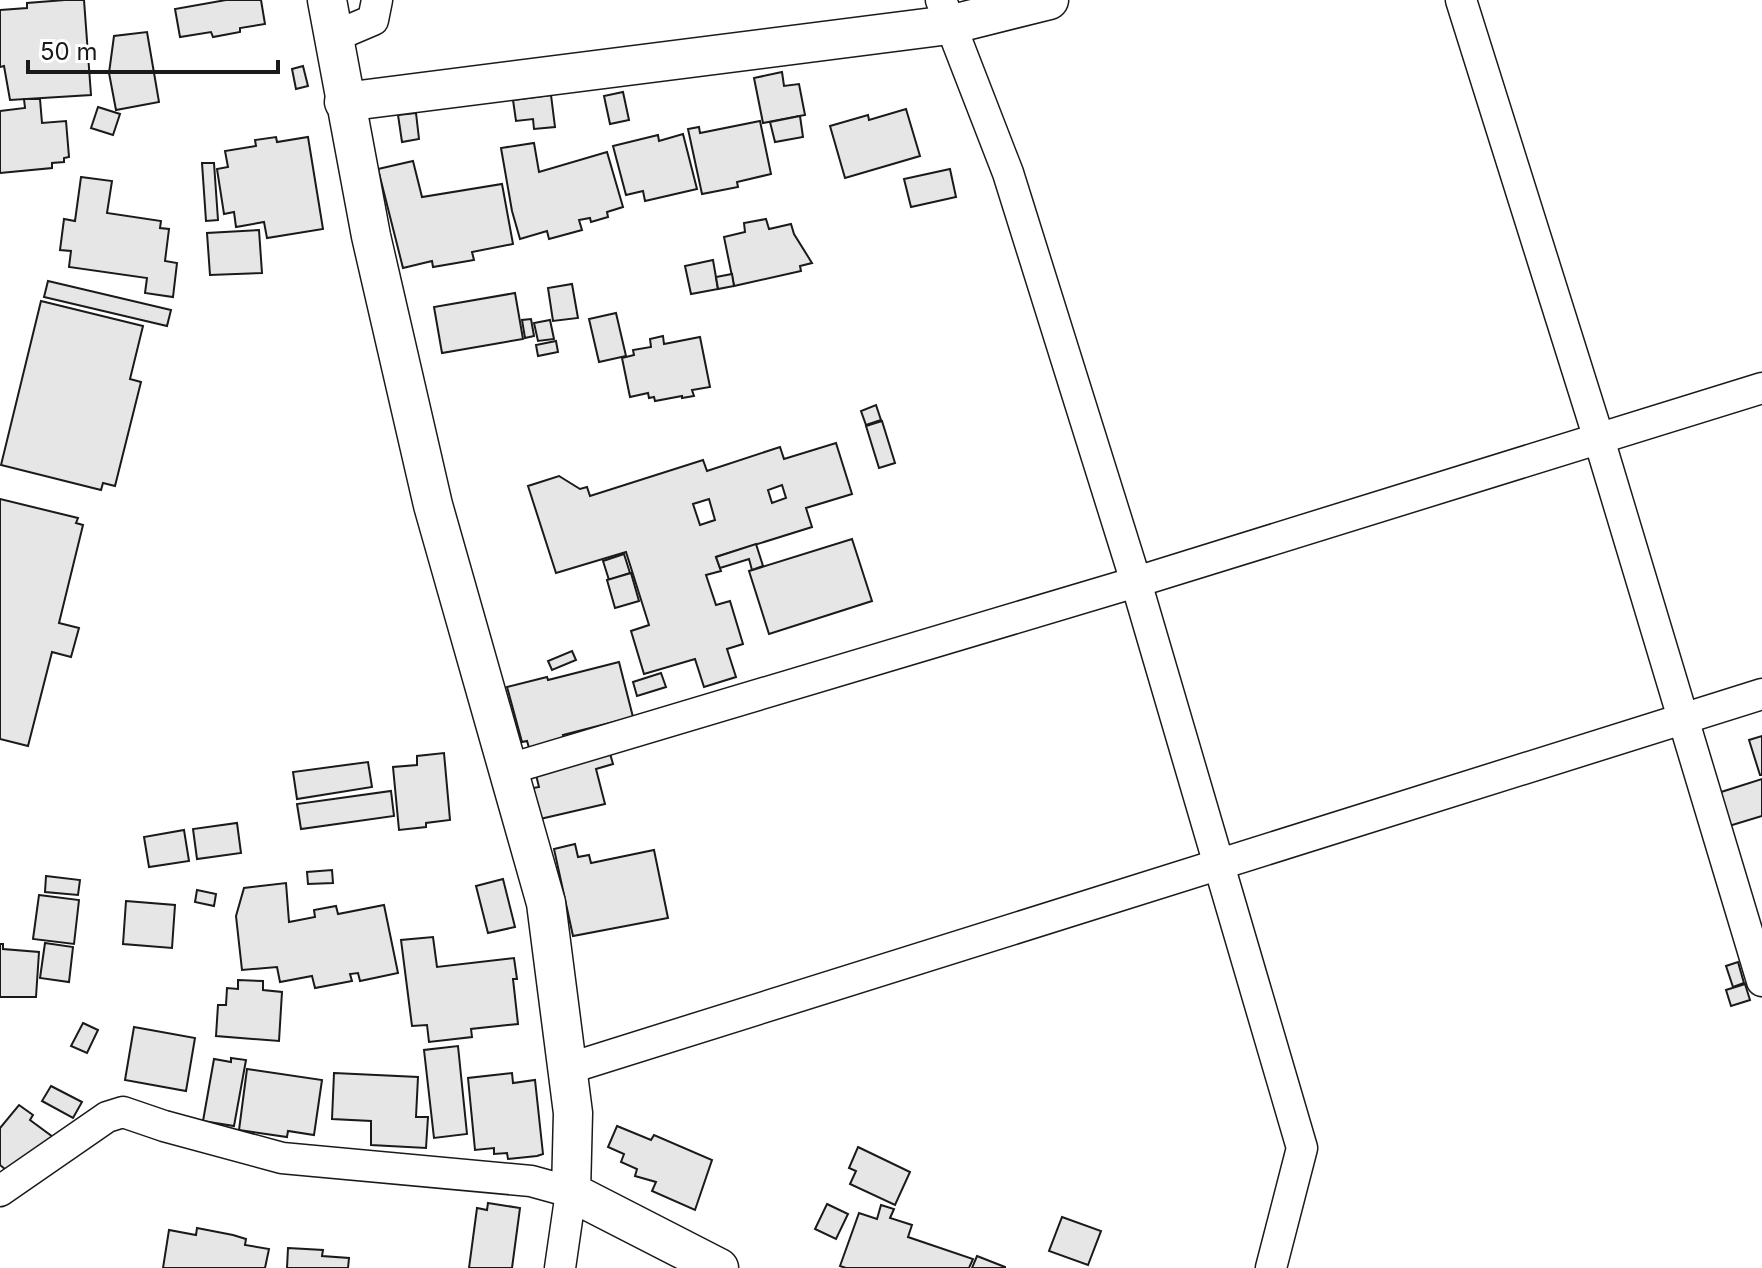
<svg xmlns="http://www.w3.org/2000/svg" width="1762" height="1268" font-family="Inter,sans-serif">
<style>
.building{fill:#e6e6e6;stroke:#1a1a1a;stroke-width:2;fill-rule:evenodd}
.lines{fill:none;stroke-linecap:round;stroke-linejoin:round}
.minor-casing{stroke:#1a1a1a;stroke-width:33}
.tertiary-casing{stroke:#1a1a1a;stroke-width:41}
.minor{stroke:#fff;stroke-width:30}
.tertiary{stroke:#fff;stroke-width:38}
</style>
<rect width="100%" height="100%" fill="#fff"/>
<g class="building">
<path d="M65,0H84L91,95L10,100L4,66L0,67V10L27,8V3Z"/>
<path d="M226,0H261L265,24L240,28V32L213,37L211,32L180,37L175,9Z"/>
<path d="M147,32L159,102L116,110L109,73L114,36Z"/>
<path d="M303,66L308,86L296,89L292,69Z"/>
<path d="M782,72L784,86L799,84L805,115L763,123L754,78Z"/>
<path d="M623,92L629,120L610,124L604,96Z"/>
<path d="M551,95L555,127L534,129L533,119L516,121L513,100Z"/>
<path d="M24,99H40L42,123L66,121L69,157L64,158V162L52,163V168L0,173V111L25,108Z"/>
<path d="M98,107L120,114L113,135L91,128Z"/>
<path d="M906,109L920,156L845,178L830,126L868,115L869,120Z"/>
<path d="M416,113L419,139L402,142L398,115Z"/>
<path d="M800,116L803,137L775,142L770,122Z"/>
<path d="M760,121L771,174L737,182L738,187L702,194L688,129L699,127L700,133Z"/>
<path d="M683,134L697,189L645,201L643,191L626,195L613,146L658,135L659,141Z"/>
<path d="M276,137L277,142L308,137L323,229L267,238L264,222L236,227L234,212L224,214L217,169L228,167L225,151L256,146L255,140Z"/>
<path d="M534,143L539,172L607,152L623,207L607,212L608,217L591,222L590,218L579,220L582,230L549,239L547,231L520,239L512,211L501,148Z"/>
<path d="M413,161L422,197L502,184L513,244L472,252L474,260L433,267L432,261L403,268L378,169Z"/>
<path d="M202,163H214L218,220L206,221Z"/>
<path d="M950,169L956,197L911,207L904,179Z"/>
<path d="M81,177L112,181L107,213L161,221L160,228L169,229L165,261L177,263L173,297L145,293L147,278L69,267L71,251L60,250L64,219L75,221Z"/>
<path d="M766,219L769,229L791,224L794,234L812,263L800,266L801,271L734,286L724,237L745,232L744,223Z"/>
<path d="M259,230L262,273L210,275L207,233Z"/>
<path d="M713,260L718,289L691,294L685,266Z"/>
<path d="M732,274L734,286L718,289L716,277Z"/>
<path d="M48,281L171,310L167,326L44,297Z"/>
<path d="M572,284L578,318L553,321L548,288Z"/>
<path d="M515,293L523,339L442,353L434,307Z"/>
<path d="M41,301L143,326L130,379L141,382L115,486L103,483L101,490L1,465Z"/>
<path d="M616,313L626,356L599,362L589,319Z"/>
<path d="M531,319L534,336L525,338L522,320Z"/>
<path d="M550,320L554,339L538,341L534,323Z"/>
<path d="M663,336L664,344L700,337L710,387L692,390L694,396L682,398V396L655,401L654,397L649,398L648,393L630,397L622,358L634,355L633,350L651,347L650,339Z"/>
<path d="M556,341L558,352L538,356L536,345Z"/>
<path d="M876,405L881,420L866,425L861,411Z"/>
<path d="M882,421L895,463L879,468L866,426Z"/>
<path d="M836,443L852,494L806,508L812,527L716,557L721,571L706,575L716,605L730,601L743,644L727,649L736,677L704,687L695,659L644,674L631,631L649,625L626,552L556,573L528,486L559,476L580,489L587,487L590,496L703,460L707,471L780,447L784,459ZM782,485L786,498L772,503L768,490ZM709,499L715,520L700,525L693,504Z"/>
<path d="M0,499L78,518L76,523L83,525L59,623L79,628L71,657L52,652L28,746L0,739Z"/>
<path d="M852,539L872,601L769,634L749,571Z"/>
<path d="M756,544L763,566L752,570L749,559L720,568L716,557Z"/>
<path d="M624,554L630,573L609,580L603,561Z"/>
<path d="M631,573L639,601L615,608L607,580Z"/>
<path d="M572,651L576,660L552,670L548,661Z"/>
<path d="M619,662L633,717L563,735L565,742L530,751L527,741L522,742L507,687L547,677L548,680Z"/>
<path d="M661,673L666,687L637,696L633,682Z"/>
<path d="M1762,736V775H1760L1749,740Z"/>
<path d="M609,750L613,764L596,769L605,804L540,819L533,788L539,787L535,771Z"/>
<path d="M444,753L450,820L426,823V827L399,830L393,767L417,765V756Z"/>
<path d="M368,762L372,787L297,799L293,772Z"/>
<path d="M1762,779V816L1729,826L1718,793Z"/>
<path d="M391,791L394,816L301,829L297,804Z"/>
<path d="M237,823L241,853L197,859L193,829Z"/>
<path d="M184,830L189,861L149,867L144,837Z"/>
<path d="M575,844L578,857L589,855L591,863L654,850L668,918L573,936L554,849Z"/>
<path d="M332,870L333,883L308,884L307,872Z"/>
<path d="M46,876L80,880L78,895L45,892Z"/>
<path d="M503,879L515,927L488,933L476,886Z"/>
<path d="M286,883L289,922L315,917L314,910L336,906L338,914L384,905L398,973L360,981L358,973L350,974L352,981L315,988L312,976L280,982L277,967L242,970L236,916L244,888Z"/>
<path d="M197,890L216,894L214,906L195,902Z"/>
<path d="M39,895L79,900L74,944L33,939Z"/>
<path d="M126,901L175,905L172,948L123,944Z"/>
<path d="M433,937L437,967L514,958L517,979H513L518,1024L471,1029L472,1037L429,1042L427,1025L412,1026L401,940Z"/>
<path d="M45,943L73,947L69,982L40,978Z"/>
<path d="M0,944H3V949L39,952L36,997H0Z"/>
<path d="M1738,962L1744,983L1733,987L1726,966Z"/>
<path d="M238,980L263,981V990L282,992L279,1041L216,1036L218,1005H226L227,988L238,989Z"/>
<path d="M1745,984L1750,1000L1731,1006L1726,990Z"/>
<path d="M83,1023L98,1030L87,1053L71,1046Z"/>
<path d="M134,1027L195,1038L186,1091L125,1080Z"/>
<path d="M458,1046L467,1134L434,1138L424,1050Z"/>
<path d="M231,1058L246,1060L234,1126L203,1121L214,1059L231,1062Z"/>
<path d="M247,1069L322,1080L314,1135L288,1131L287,1137L239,1130Z"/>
<path d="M334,1073L418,1077L416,1117H428L426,1148L371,1145V1121L332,1119Z"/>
<path d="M512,1073L513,1083L535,1080L543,1154L537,1156L508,1159L507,1153L494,1154V1148L475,1150L468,1078Z"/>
<path d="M51,1086L82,1102L73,1118L42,1101Z"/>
<path d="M19,1105L33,1115L30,1120L53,1137L6,1170L0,1165V1128Z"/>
<path d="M617,1126L651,1140L654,1135L712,1160L695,1210L652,1191L656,1182L635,1176L637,1169L621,1162L624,1154L608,1147Z"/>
<path d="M858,1147L910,1172L895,1205L850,1184L856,1171L849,1168Z"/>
<path d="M488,1203L520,1208L512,1268H469L477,1208L487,1210Z"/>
<path d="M827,1204L848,1214L836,1239L815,1229Z"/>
<path d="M881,1205L894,1209L890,1218L912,1225L908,1237L973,1259L969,1268H846L840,1266L859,1213L877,1219Z"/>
<path d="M1062,1217L1101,1231L1088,1265L1049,1251Z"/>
<path d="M197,1228L233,1235L246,1239L245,1245L269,1249L265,1268H163L169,1230L196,1235Z"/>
<path d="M288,1248L323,1250L322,1256L349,1258L348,1268H287Z"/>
<path d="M977,1256L1005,1267V1268H972Z"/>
</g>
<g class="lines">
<defs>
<g id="minor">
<path d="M941,0L1008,173L1136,582L1302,1148L1271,1268"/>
<path d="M1461,0L1599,439L1762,981"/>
<path d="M333,37L373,20L377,0"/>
<path d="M506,770L1136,582L1762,388"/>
<path d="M567,1069L1762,694"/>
<path d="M0,1191L107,1117L123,1112L164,1126L282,1158L531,1181L571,1192L560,1268"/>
</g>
<g id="tertiary">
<path d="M327,0L371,236L433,505L546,903L573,1113L571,1192L719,1268"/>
<path d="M344,102L949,25L1049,0"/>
</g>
</defs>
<use href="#minor" class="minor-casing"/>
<use href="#tertiary" class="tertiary-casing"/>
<use href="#minor" class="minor"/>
<use href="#tertiary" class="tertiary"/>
</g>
<path d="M28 60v12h250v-12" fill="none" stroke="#1a1a1a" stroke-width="4"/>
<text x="40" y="60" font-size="24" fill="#1a1a1a" stroke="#ffffff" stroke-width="6" paint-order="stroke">50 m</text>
</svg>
